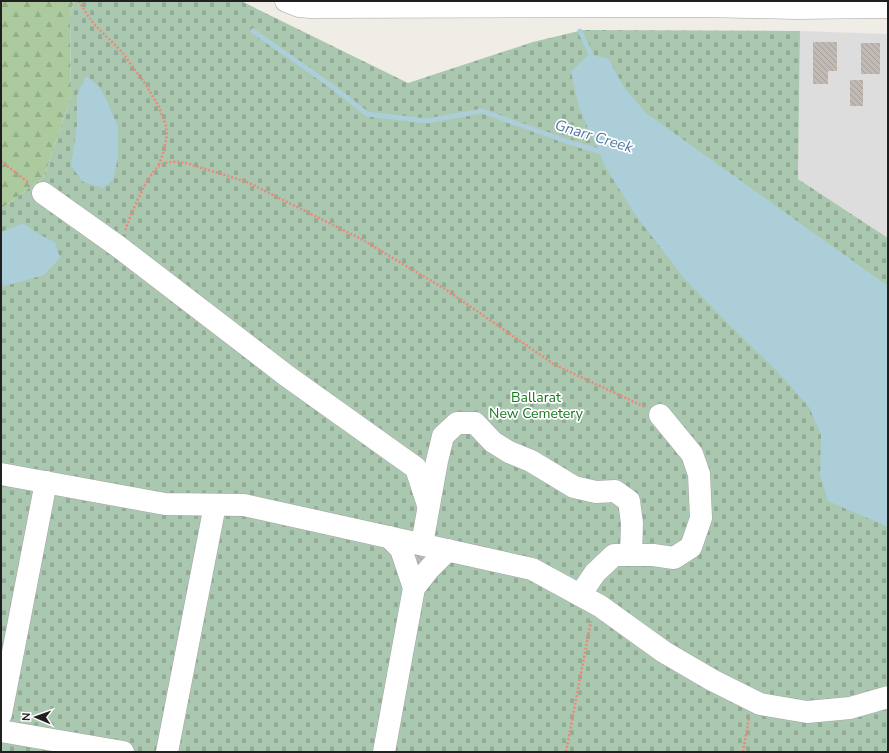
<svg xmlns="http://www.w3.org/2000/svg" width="889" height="753" font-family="'Nunito Sans',sans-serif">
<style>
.residential{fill:#dedddd}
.forest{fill:url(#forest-firs)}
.cemetery{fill:url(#cemetery-stones)}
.water{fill:#abced9}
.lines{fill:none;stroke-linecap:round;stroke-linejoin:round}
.stream{stroke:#abced9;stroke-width:5}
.building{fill:url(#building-back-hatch)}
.minor-casing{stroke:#a4a4a4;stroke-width:23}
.path{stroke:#ef8779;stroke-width:2.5;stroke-dasharray:2 2;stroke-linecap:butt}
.minor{stroke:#fff;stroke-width:22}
.labels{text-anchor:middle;stroke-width:3.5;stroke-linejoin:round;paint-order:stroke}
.park-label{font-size:14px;fill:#15771f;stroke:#fff}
.water-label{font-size:15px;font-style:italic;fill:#5077a0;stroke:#fff}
</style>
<defs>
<pattern id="forest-firs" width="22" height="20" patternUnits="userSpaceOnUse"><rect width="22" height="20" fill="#abcb9f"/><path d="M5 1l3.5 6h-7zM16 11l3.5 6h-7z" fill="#93ae89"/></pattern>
<pattern id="cemetery-stones" width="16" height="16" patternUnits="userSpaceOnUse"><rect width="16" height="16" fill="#aac7af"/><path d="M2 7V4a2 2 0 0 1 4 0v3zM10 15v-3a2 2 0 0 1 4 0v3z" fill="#92ab96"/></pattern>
<pattern id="building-back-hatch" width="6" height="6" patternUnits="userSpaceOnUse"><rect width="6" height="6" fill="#c0b9b4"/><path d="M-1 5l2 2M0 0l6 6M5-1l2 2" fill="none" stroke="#a59f9a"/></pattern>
</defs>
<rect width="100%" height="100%" fill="#f0ede7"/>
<path class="residential" d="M800,31L888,34V238L798,179Z"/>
<path class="forest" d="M1,1H74L70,16L71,97L44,177L1,209Z"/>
<path class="cemetery" d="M74,1H241L408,83L533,42L583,30L800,31L798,179L888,238V752H1V209L44,177L71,97L70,16Z"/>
<g class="water">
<path d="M588,55L608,58L624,87L646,113L888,286V527L828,501L820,475L821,435L809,407L776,370L729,325L683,277L636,216L606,168L579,108L571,72Z"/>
<path d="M86,76L99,86L108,103L118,127V157L113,180L103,188L83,182L71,166L77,125V95Z"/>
<path d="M23,223L40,235L55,242L60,258L44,275L1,287V232Z"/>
</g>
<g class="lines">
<g class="stream">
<path d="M253,31L333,87L367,114L427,121L482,111L566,141L605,153"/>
<path d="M580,31L594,61"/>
</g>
</g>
<g class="building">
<path d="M813,42H837V71H828V84H813Z"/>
<rect x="861" y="43" width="19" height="31"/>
<rect x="850" y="80" width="13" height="26"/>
<path d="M422,553L424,559L420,569L409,555Z"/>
</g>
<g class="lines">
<defs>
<g id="minor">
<path d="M286,1L299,6L310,7L695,6L796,8L888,7"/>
<path d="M43,193L119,247L287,376L416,468L428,505"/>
<path d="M1,474L165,504L244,505L532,569L600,606L664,652L712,680L760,704L807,712L850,708L888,697"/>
<path d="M389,537L401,549L414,588"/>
<path d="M422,544L437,461L443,436L457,423H475L493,442L509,452L531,461L574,487L596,492L615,491L629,501L632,523L631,555"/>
<path d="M580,595L595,573L614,555H653L674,558L691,547L701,518L699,474L692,454L660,415"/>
<path d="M1,714L46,482"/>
<path d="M1,731L123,752"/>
<path d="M167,752L215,505"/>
<path d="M384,752L414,588L429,569L448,550"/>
</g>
</defs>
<use href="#minor" class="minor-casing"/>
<g class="path">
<path d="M79,1L86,13L95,25L122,52L146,85L159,107L166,126L167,135L163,154L158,166"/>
<path d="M1,161L29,183"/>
<path d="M125,230C131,215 146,176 159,166C167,161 177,161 186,163L247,182L361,239L445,289L555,365L645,407"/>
<path d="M566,752L591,621"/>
<path d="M743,752L749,718"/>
</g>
<use href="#minor" class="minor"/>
</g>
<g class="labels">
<g class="park-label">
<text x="536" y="402">Ballarat<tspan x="536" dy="16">New Cemetery</tspan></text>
</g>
<g class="water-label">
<text transform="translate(594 136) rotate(17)" y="5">Gnarr Creek</text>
</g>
</g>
<rect width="889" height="753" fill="none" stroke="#202020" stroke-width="4"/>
<g transform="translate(36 717) rotate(272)" stroke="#ffffff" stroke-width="3" paint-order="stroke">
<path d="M0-3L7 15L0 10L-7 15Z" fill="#202020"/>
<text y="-6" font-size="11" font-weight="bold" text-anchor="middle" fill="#202020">N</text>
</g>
</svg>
